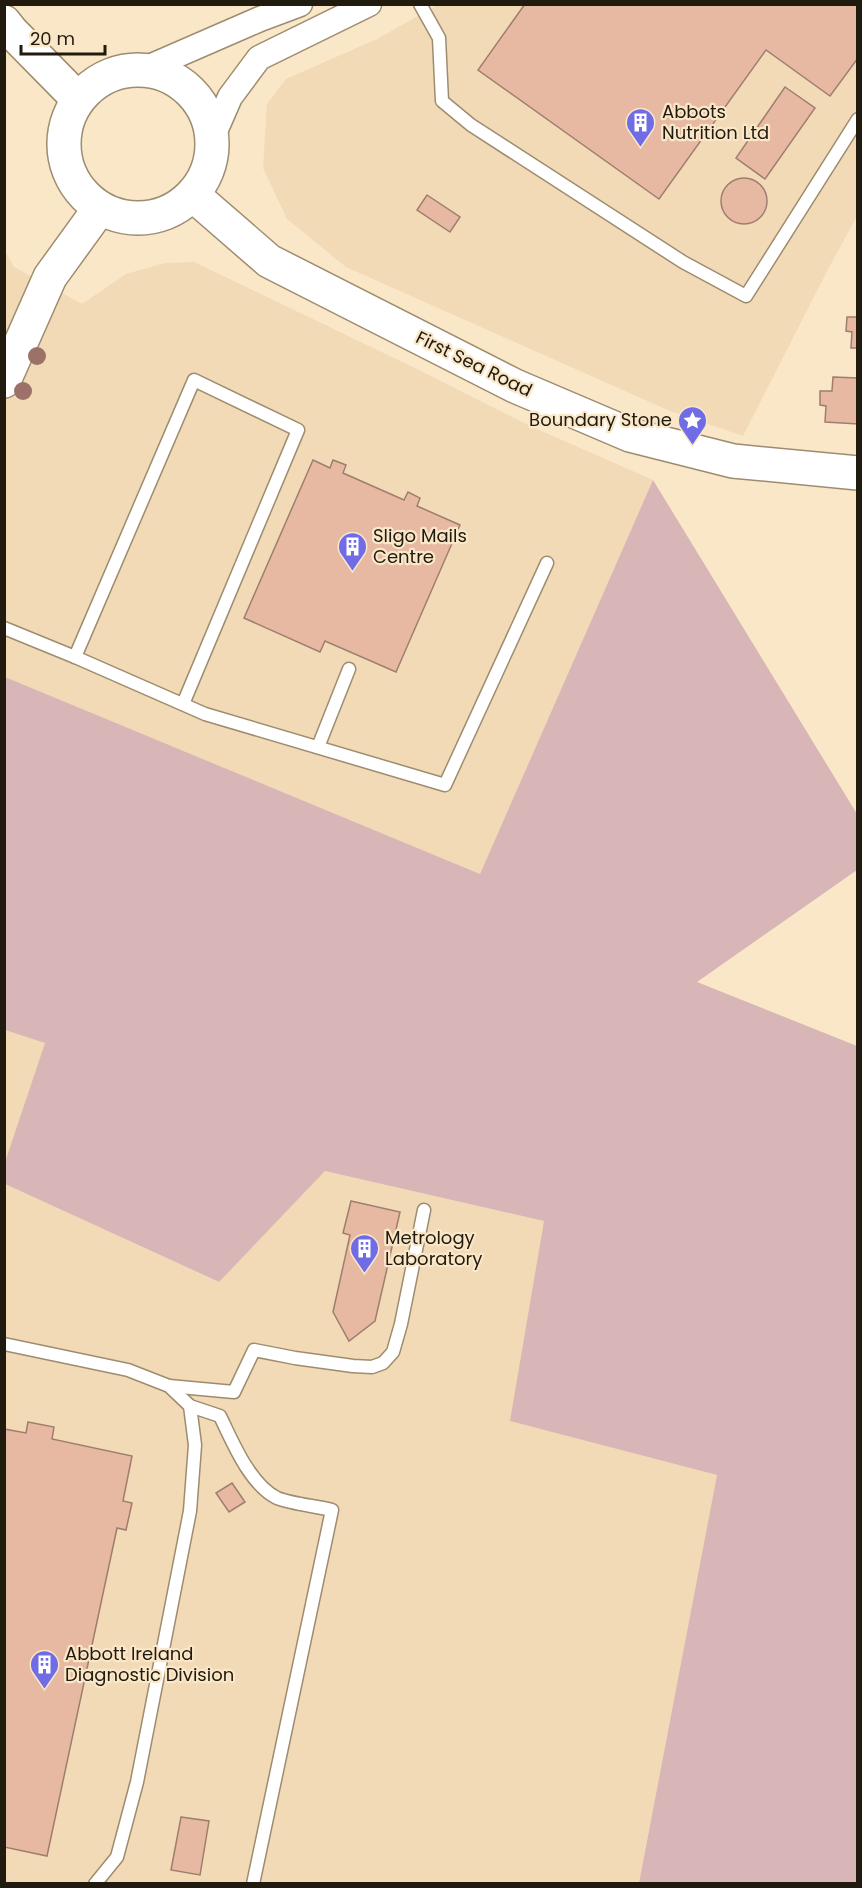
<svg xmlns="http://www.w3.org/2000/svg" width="862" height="1888" font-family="Poppins,sans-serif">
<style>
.built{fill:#f1dab5}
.green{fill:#d8b5b6}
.building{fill:#e8b9a2;stroke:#9e7e6f;stroke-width:1.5}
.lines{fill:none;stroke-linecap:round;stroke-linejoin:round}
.lane-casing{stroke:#9d8c6f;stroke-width:15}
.street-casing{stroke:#9d8c6f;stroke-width:27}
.secondary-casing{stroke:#9d8c6f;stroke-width:36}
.lane{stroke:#fff;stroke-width:12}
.street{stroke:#fff;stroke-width:24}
.secondary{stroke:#fff;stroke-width:33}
.tree{fill:#9c7168}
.labels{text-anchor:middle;stroke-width:4.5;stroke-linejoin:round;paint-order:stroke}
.poi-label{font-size:18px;fill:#211a0f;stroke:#fae7c8;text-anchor:start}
.street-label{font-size:18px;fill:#211a0f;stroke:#fae7c8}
</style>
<rect width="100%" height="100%" fill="#fae7c8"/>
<g class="built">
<path d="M438,5H857V216L827,271L743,436L670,411L346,267L287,219L263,168L267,104L286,79L377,39Z"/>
<path d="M4,249L14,267L82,304L126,274L165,263L194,262L417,369L528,425L653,480L480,874L5,677Z"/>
<path d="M5,1030L45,1043L5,1162Z"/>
<path d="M325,1171L544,1221L511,1421L717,1475L639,1883L5,1884V1184L218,1282Z"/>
</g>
<path class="green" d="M653,480L857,814V870L697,982L857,1046V1883H639L717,1475L510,1421L544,1221L325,1171L219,1282L5,1184V1162L45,1043L5,1030V677L480,874Z"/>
<g class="building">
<path d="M525,4H854L858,7V58L830,96L766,50L659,199L478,70Z"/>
<path d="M785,87L815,108L765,179L736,158Z"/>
<circle cx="744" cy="201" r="23"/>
<path d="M427,195L460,217L450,232L417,210Z"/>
<path d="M847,317H858V348H851L852,332L846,331Z"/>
<path d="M833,377L858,378V424L825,422L826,406L820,405V391H832Z"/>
<path d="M313,460L330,468L333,460L346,465L343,473L404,500L408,492L420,498L417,506L460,525L396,672L325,641L320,652L244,618Z"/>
<path d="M351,1201L400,1212L375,1321L349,1341L333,1312L350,1235L343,1233Z"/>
<path d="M28,1422L54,1427L52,1439L132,1456L123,1501L132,1503L126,1530L117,1528L47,1856L4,1847V1429L26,1433Z"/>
<path d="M232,1483L245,1502L229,1512L216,1493Z"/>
<path d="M181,1817L209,1821L200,1875L171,1870Z"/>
</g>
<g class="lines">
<defs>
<g id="lane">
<path d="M420,4L439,38L442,101L471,125L683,262L746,296L858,119"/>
<path d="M4,628L75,657L205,714L445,785L547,563"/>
<path d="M75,657L194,380L298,430L183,704"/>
<path d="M318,747L349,669"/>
<path d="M4,1344L128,1370L169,1386L190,1406L220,1416C232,1441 250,1485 277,1498C292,1504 316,1506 332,1510L253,1884"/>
<path d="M169,1386L234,1392L254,1350L295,1358L353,1366L372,1367L383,1363L393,1352L401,1324L424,1210"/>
<path d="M95,1884L117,1857L137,1782L190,1511L195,1445L190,1406"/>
</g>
<g id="street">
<path d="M145,69L260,19L300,4"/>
<path d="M213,136L230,97L259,58L369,4"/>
</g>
<g id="secondary">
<path d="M4,22L12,32L78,99"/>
<circle cx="138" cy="144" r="74"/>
<path d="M193,195L269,261L515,386L630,435L733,461L858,473"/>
<path d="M4,381L50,277L100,208"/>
</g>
</defs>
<use href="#lane" class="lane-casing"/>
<use href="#street" class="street-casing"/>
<use href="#secondary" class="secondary-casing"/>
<use href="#lane" class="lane"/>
<use href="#street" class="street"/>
<use href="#secondary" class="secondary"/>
</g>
<g class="tree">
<circle cx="37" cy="356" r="9"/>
<circle cx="23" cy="391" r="9"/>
</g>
<defs>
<symbol id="building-pin" viewBox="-11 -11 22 30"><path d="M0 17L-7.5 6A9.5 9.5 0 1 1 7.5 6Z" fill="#6f6ce6" stroke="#fae7c8"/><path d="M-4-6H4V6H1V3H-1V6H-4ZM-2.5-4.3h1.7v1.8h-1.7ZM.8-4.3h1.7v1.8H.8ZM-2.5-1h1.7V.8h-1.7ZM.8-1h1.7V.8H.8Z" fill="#fff"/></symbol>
<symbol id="sight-pin" viewBox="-11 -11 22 30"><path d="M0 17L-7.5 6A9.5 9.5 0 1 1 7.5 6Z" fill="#6f6ce6" stroke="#fae7c8"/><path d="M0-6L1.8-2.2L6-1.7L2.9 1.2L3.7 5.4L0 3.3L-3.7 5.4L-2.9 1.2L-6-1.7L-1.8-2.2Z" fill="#fff"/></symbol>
</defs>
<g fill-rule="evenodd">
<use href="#building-pin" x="624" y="106" width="33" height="45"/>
<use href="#sight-pin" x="676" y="404" width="33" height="45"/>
<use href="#building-pin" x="336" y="530" width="33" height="45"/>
<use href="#building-pin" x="348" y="1232" width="33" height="45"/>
<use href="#building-pin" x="28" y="1648" width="33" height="45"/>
</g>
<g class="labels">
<g class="poi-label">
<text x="662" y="118">Abbots<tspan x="662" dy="21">Nutrition Ltd</tspan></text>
<text x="672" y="426" text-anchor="end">Boundary Stone</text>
<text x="373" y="542">Sligo Mails<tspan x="373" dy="21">Centre</tspan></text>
<text x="385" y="1244">Metrology<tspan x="385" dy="21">Laboratory</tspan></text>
<text x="65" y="1660">Abbott Ireland<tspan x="65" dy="21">Diagnostic Division</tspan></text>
</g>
<g class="street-label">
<text transform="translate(474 364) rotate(26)" y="6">First Sea Road</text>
</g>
</g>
<rect width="862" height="1888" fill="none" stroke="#211a0f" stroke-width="12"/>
<path d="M21 45v9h84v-9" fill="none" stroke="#211a0f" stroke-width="3"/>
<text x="30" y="45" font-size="18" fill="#211a0f" stroke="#fae7c8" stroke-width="4.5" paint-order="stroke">20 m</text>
</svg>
